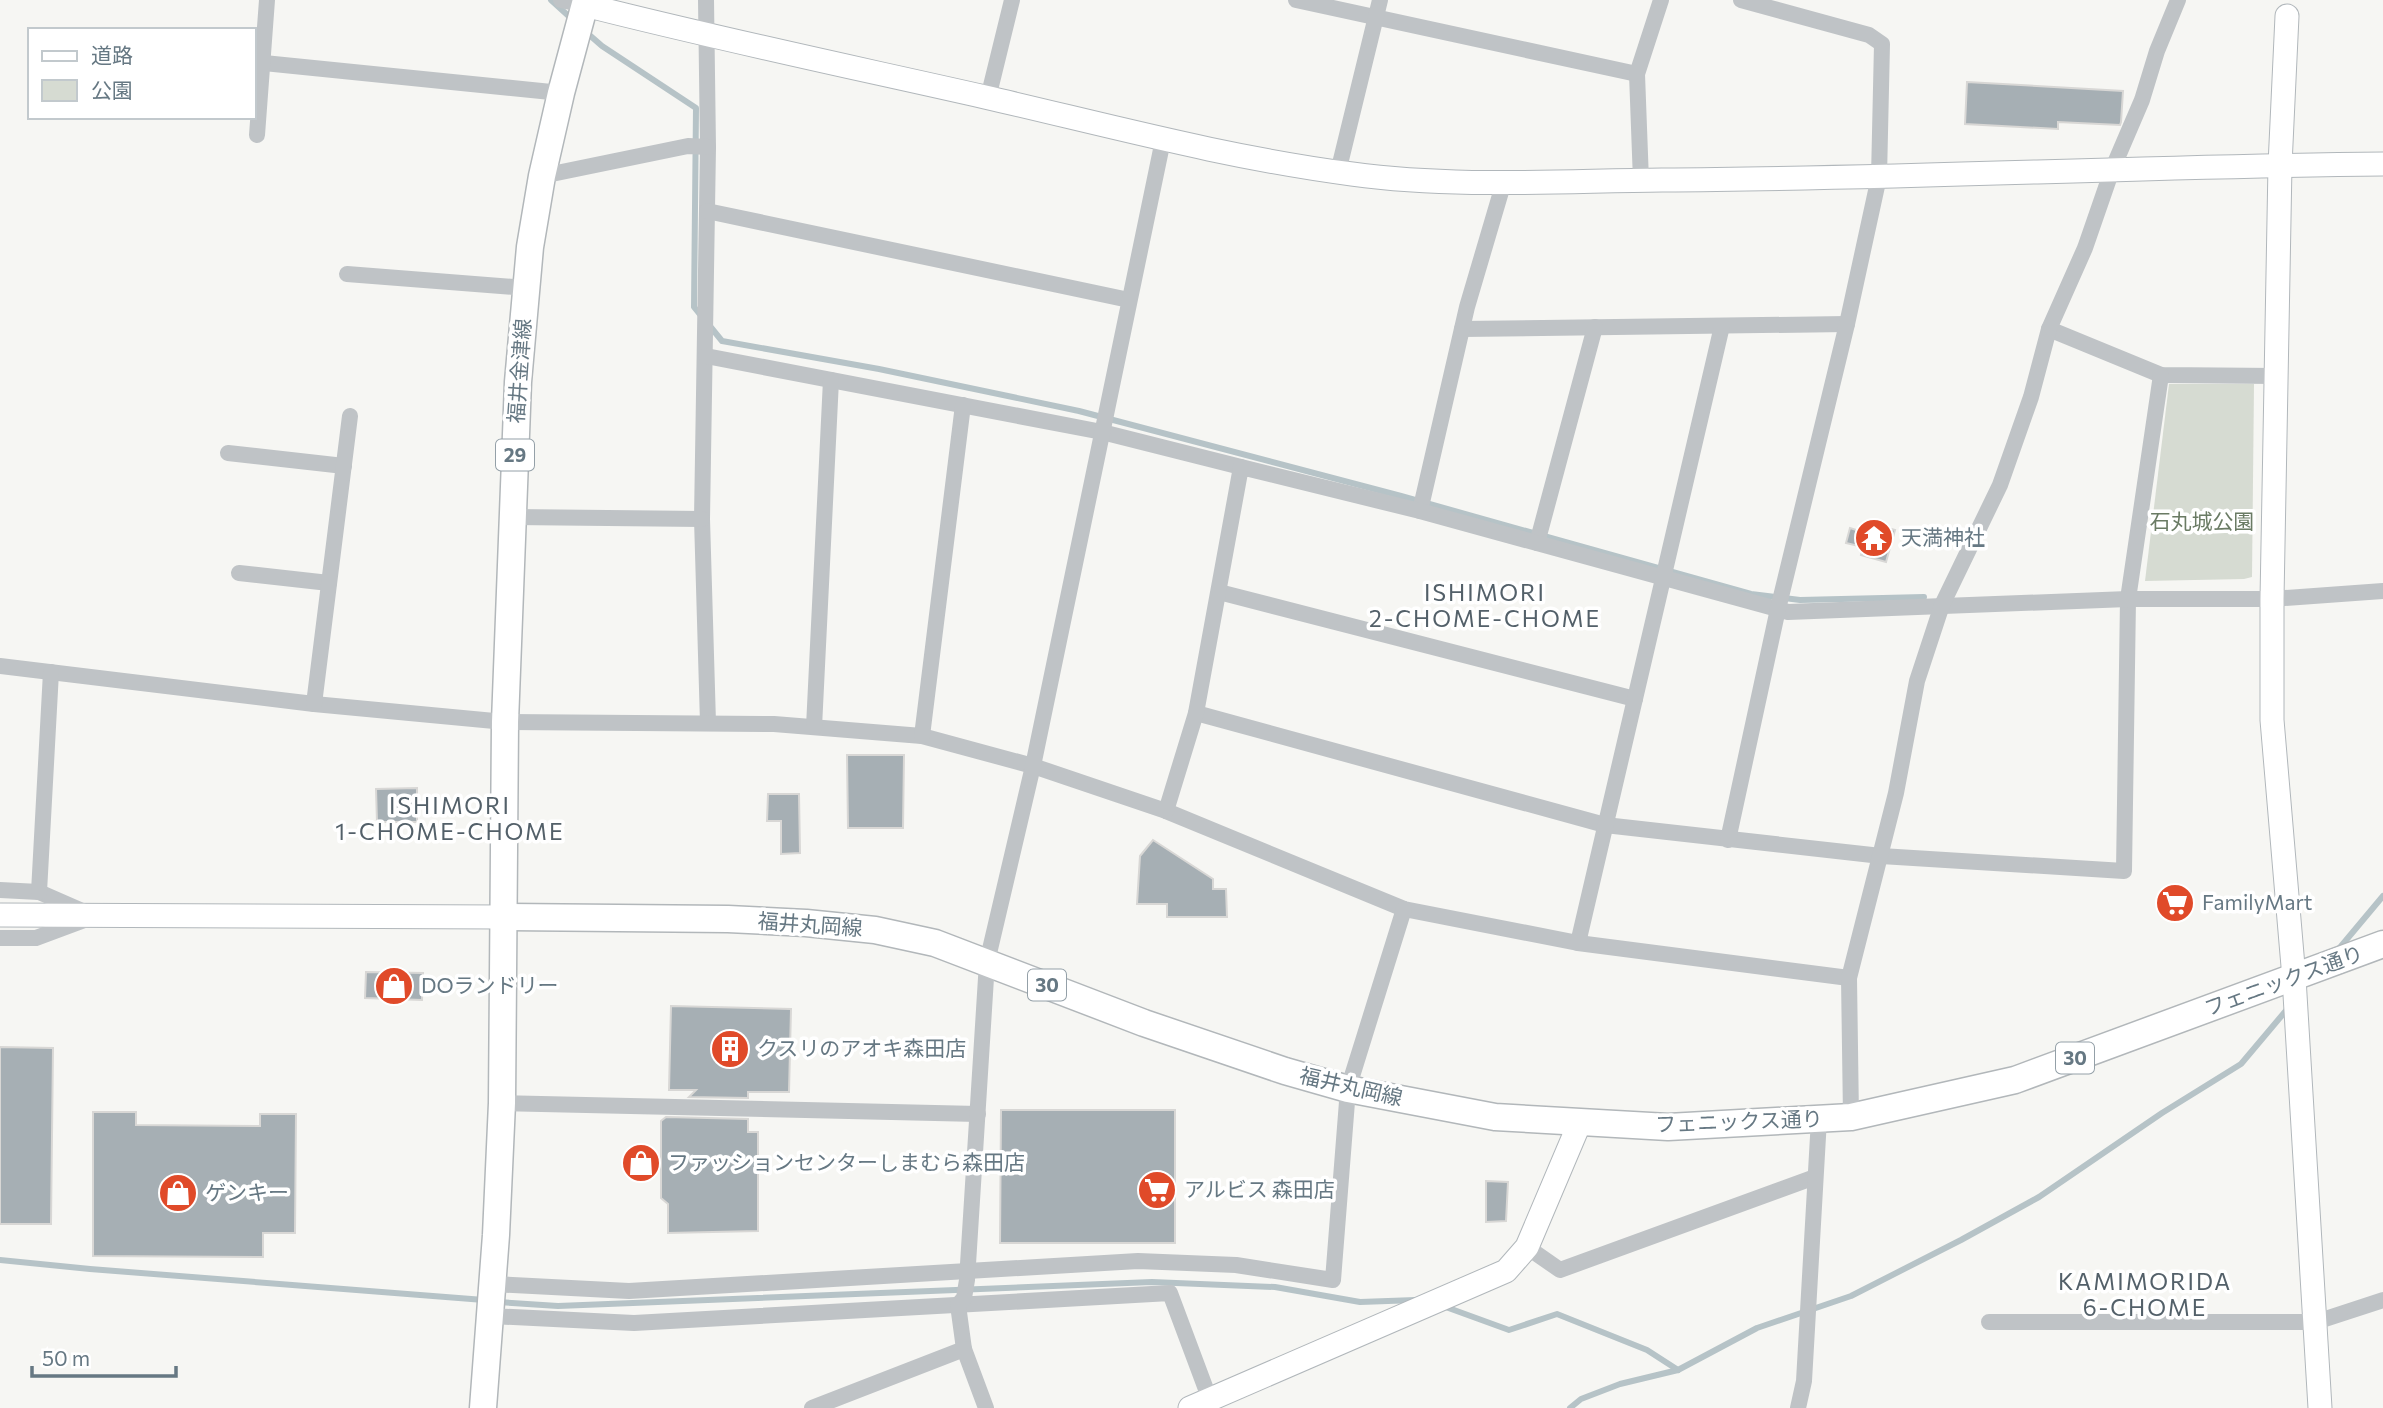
<svg xmlns="http://www.w3.org/2000/svg" width="2383" height="1408" font-family="Commissioner,'Noto Sans JP',sans-serif">
<style>
.green{fill:#d6dbd2}
.lines{fill:none;stroke-linecap:round;stroke-linejoin:round}
.stream{stroke:#b6c3c7;stroke-width:6}
.building{fill:#a6afb4;stroke:#d8d7d5;stroke-width:2}
.secondary-casing{stroke:#b1b7bb;stroke-width:25}
.primary-casing{stroke:#b2b7ba;stroke-width:29}
.street{stroke:#bfc3c6;stroke-width:16}
.secondary{stroke:#fff;stroke-width:23}
.primary{stroke:#fff;stroke-width:26}
.labels{text-anchor:middle;stroke-width:7;stroke-linejoin:round;paint-order:stroke}
.shield{fill:#fff;stroke:#94a0a8;stroke-width:2}
.shield-label{font-size:19px;font-weight:bold;fill:#667883}
.street-label{font-size:21px;fill:#667883;stroke:#fff}
.park-label{font-size:21px;fill:#6a7b64;stroke:#fff}
.poi-label{font-size:21px;fill:#667883;stroke:#fff;text-anchor:start}
.neighbourhood-label{font-size:23px;letter-spacing:2px;fill:#536069;stroke:#fff}
</style>
<rect width="100%" height="100%" fill="#f6f6f3"/>
<path class="green" d="M2169,384H2254L2252,577L2244,579L2145,581Z"/>
<g class="lines">
<g class="stream">
<path d="M551,0L573,20"/>
<path d="M586,32L602,46L696,108L694,307L702,317"/>
<path d="M709,325L722,341L879,369L1079,411L1401,496L1751,594L1800,600L1924,597"/>
<path d="M2337,951L2383,896"/>
<path d="M0,1260L90,1269L484,1300"/>
<path d="M498,1302L558,1306L1152,1282L1275,1287L1360,1302L1416,1300"/>
<path d="M1443,1306L1509,1330L1557,1314L1647,1350L1678,1370"/>
<path d="M1570,1408L1581,1399L1620,1384L1678,1370L1757,1328L1851,1296L1961,1240L2039,1197L2162,1113L2241,1064L2289,1007"/>
</g>
</g>
<g class="building">
<path d="M1967,82L2123,91L2121,122L2120,125L2058,122V129L1965,124Z"/>
<path d="M1869,523L1895,530L1886,562L1861,555L1863,547L1846,543L1850,528L1866,533Z"/>
<path d="M847,755H904L903,828H848Z"/>
<path d="M417,788V822H377L376,789Z"/>
<path d="M768,794H799L800,853L781,854V821H767Z"/>
<path d="M1153,840L1213,879V889H1226L1227,917H1167V904H1137L1140,856Z"/>
<path d="M366,972L423,973L422,1000L365,998Z"/>
<path d="M671,1006L791,1009L789,1092H748V1098L689,1097L696,1090H669Z"/>
<path d="M0,1047L53,1048L51,1224H0Z"/>
<path d="M1001,1110H1175V1243H1000Z"/>
<path d="M93,1112H136V1125L260,1126V1114H296L295,1233H263V1257L93,1256Z"/>
<path d="M666,1117L748,1119V1132H758V1231L668,1233V1204L661,1198V1121Z"/>
<path d="M1486,1181L1508,1182L1506,1221L1486,1222Z"/>
</g>
<g class="lines">
<defs>
<g id="secondary">
<path d="M585,5C718,39 852,67 985,97C1107,125 1228,158 1352,174C1455,188 1558,181 1662,180C1902,179 2142,166 2383,164"/>
<path d="M2287,16L2280,165L2272,599V720L2294,978L2320,1408"/>
<path d="M0,915L503,917"/>
<path d="M1190,1408L1506,1271L1527,1247L1580,1122"/>
</g>
<g id="primary">
<path d="M503,917L728,919L806,923L875,930L935,943L1144,1023L1285,1071L1348,1089L1495,1117L1668,1127L1851,1117L2015,1080L2383,944"/>
<path d="M483,1408L496,1235L502,1103L505,722L518,382L530,247L542,176L561,93L586,0"/>
</g>
</defs>
<use href="#secondary" class="secondary-casing"/>
<use href="#primary" class="primary-casing"/>
<g class="street">
<path d="M561,0L585,5"/>
<path d="M706,0L708,147L702,519L708,723"/>
<path d="M1296,0L1637,74"/>
<path d="M264,63L561,93"/>
<path d="M988,98L1012,0"/>
<path d="M257,135L267,0"/>
<path d="M1338,172L1380,0"/>
<path d="M542,176L688,146L708,147"/>
<path d="M1641,181L1637,74L1661,0"/>
<path d="M707,211L1129,300"/>
<path d="M347,274L526,288"/>
<path d="M1462,329L1847,324"/>
<path d="M2049,329L2161,375L2276,376"/>
<path d="M706,356L1102,432L1241,467"/>
<path d="M228,453L344,466"/>
<path d="M1420,511L1467,307L1503,185"/>
<path d="M513,517L702,519"/>
<path d="M1537,543L1595,327"/>
<path d="M239,573L329,583"/>
<path d="M1219,592L1635,699"/>
<path d="M0,666L314,704L505,722L774,724L922,736L1033,766L1166,811L1404,909L1578,943L1849,978"/>
<path d="M314,704L350,416"/>
<path d="M1196,713L1605,825L1881,856L2124,871L2128,599L2161,375"/>
<path d="M814,727L831,380"/>
<path d="M922,736L963,405"/>
<path d="M1166,811L1196,713L1241,467L1420,511L1788,612L2128,599H2272L2383,591"/>
<path d="M1728,840L1778,609L1847,324L1879,177L1882,44L1869,35L1741,0"/>
<path d="M0,890L39,892L87,913"/>
<path d="M39,892L51,672"/>
<path d="M0,938H36L87,919"/>
<path d="M1578,943L1722,326"/>
<path d="M502,1103L978,1114"/>
<path d="M1851,1117L1849,978L1896,793L1917,681L1942,605L2000,485L2031,397L2049,329L2085,248L2112,170L2142,100L2157,51L2178,0"/>
<path d="M1527,1247L1560,1270L1815,1177"/>
<path d="M493,1284L629,1291L1138,1261L1236,1265L1333,1280L1348,1089L1404,909"/>
<path d="M491,1316L634,1323L1170,1293L1210,1400"/>
<path d="M1989,1322H2316L2383,1300"/>
<path d="M964,1349L958,1305L964,1298L967,1280L987,962L1033,766L1163,140"/>
<path d="M812,1408L964,1349L986,1408"/>
<path d="M1798,1408L1804,1381L1819,1119"/>
</g>
<use href="#secondary" class="secondary"/>
<use href="#primary" class="primary"/>
</g>
<defs>
<symbol id="temple-disc" viewBox="-11 -11 22 22"><circle r="9.5" fill="#e04a29" stroke="#fff"/><path d="M0-6L5-2H3V0L6.5 2.5H4V6H1.5V3h-3V6H-4V2.5H-6.5L-3 0V-2H-5Z" fill="#fff"/></symbol>
<symbol id="supermarket-disc" viewBox="-11 -11 22 22"><circle r="9.5" fill="#e04a29" stroke="#fff"/><path d="M-6-5.5h2.5l.6 2H6L4.5 2H-2.5L-4.4-4H-6ZM-1.5 3.2a1.3 1.3 0 1 0 .1 0ZM3 3.2a1.3 1.3 0 1 0 .1 0Z" fill="#fff"/></symbol>
<symbol id="shop-disc" viewBox="-11 -11 22 22"><circle r="9.5" fill="#e04a29" stroke="#fff"/><path d="M-5-2.5h2.3a2.7 3.5 0 0 1 5.4 0H5L5.5 6h-11ZM-1.5-2.5h3a1.5 2.3 0 0 0-3 0Z" fill="#fff"/></symbol>
<symbol id="building-disc" viewBox="-11 -11 22 22"><circle r="9.5" fill="#e04a29" stroke="#fff"/><path d="M-4-6H4V6H1V3H-1V6H-4ZM-2.5-4.3h1.7v1.8h-1.7ZM.8-4.3h1.7v1.8H.8ZM-2.5-1h1.7V.8h-1.7ZM.8-1h1.7V.8H.8Z" fill="#fff"/></symbol>
</defs>
<g fill-rule="evenodd">
<use href="#temple-disc" x="1852" y="516" width="44" height="44"/>
<use href="#supermarket-disc" x="2153" y="881" width="44" height="44"/>
<use href="#shop-disc" x="372" y="964" width="44" height="44"/>
<use href="#building-disc" x="708" y="1027" width="44" height="44"/>
<use href="#shop-disc" x="619" y="1141" width="44" height="44"/>
<use href="#supermarket-disc" x="1135" y="1168" width="44" height="44"/>
<use href="#shop-disc" x="156" y="1171" width="44" height="44"/>
</g>
<g class="labels">
<g class="shield">
<rect x="496" y="439.5" width="38" height="31" rx="5"/>
<rect x="1028" y="969.5" width="38" height="31" rx="5"/>
<rect x="2056" y="1042.5" width="38" height="31" rx="5"/>
</g>
<g class="shield-label">
<text x="515" y="462">29</text>
<text x="1047" y="992">30</text>
<text x="2075" y="1065">30</text>
</g>
<g class="street-label">
<text transform="translate(520 371) rotate(-86)" y="7">福井金津線</text>
<text transform="translate(810 925) rotate(4)" y="7">福井丸岡線</text>
<text transform="translate(2284 981) rotate(-20)" y="7">フェニックス通り</text>
<text transform="translate(1351 1087) rotate(13)" y="7">福井丸岡線</text>
<text transform="translate(1739 1122) rotate(-2)" y="7">フェニックス通り</text>
</g>
<g class="park-label">
<text x="2202" y="529">石丸城公園</text>
</g>
<g class="poi-label">
<text x="1901" y="545">天満神社</text>
<text x="2202" y="910">FamilyMart</text>
<text x="421" y="993">DOランドリー</text>
<text x="757" y="1056">クスリのアオキ森田店</text>
<text x="668" y="1170">ファッションセンターしまむら森田店</text>
<text x="1184" y="1197">アルビス 森田店</text>
<text x="205" y="1200">ゲンキー</text>
</g>
<g class="neighbourhood-label">
<text x="1485" y="601">ISHIMORI<tspan x="1485" dy="26">2-CHOME-CHOME</tspan></text>
<text x="450" y="814">ISHIMORI<tspan x="450" dy="26">1-CHOME-CHOME</tspan></text>
<text x="2145" y="1290">KAMIMORIDA<tspan x="2145" dy="26">6-CHOME</tspan></text>
</g>
</g>
<rect x="28" y="28" width="228" height="91" fill="#ffffff" stroke="#c2c9cd" stroke-width="2"/>
<rect x="42" y="51" width="35" height="10" fill="#ffffff" stroke="#c2c9cd" stroke-width="2"/>
<text x="91" y="63" font-size="21" fill="#667883">道路</text>
<rect x="42" y="80" width="35" height="21" fill="#d6dbd2" stroke="#c2c9cd" stroke-width="2"/>
<text x="91" y="98" font-size="21" fill="#667883">公園</text>
<path d="M32 1366v10h144v-10" fill="none" stroke="#667883" stroke-width="3.5"/>
<text x="42" y="1366" font-size="21" fill="#667883" stroke="#ffffff" stroke-width="5" paint-order="stroke">50 m</text>
</svg>
